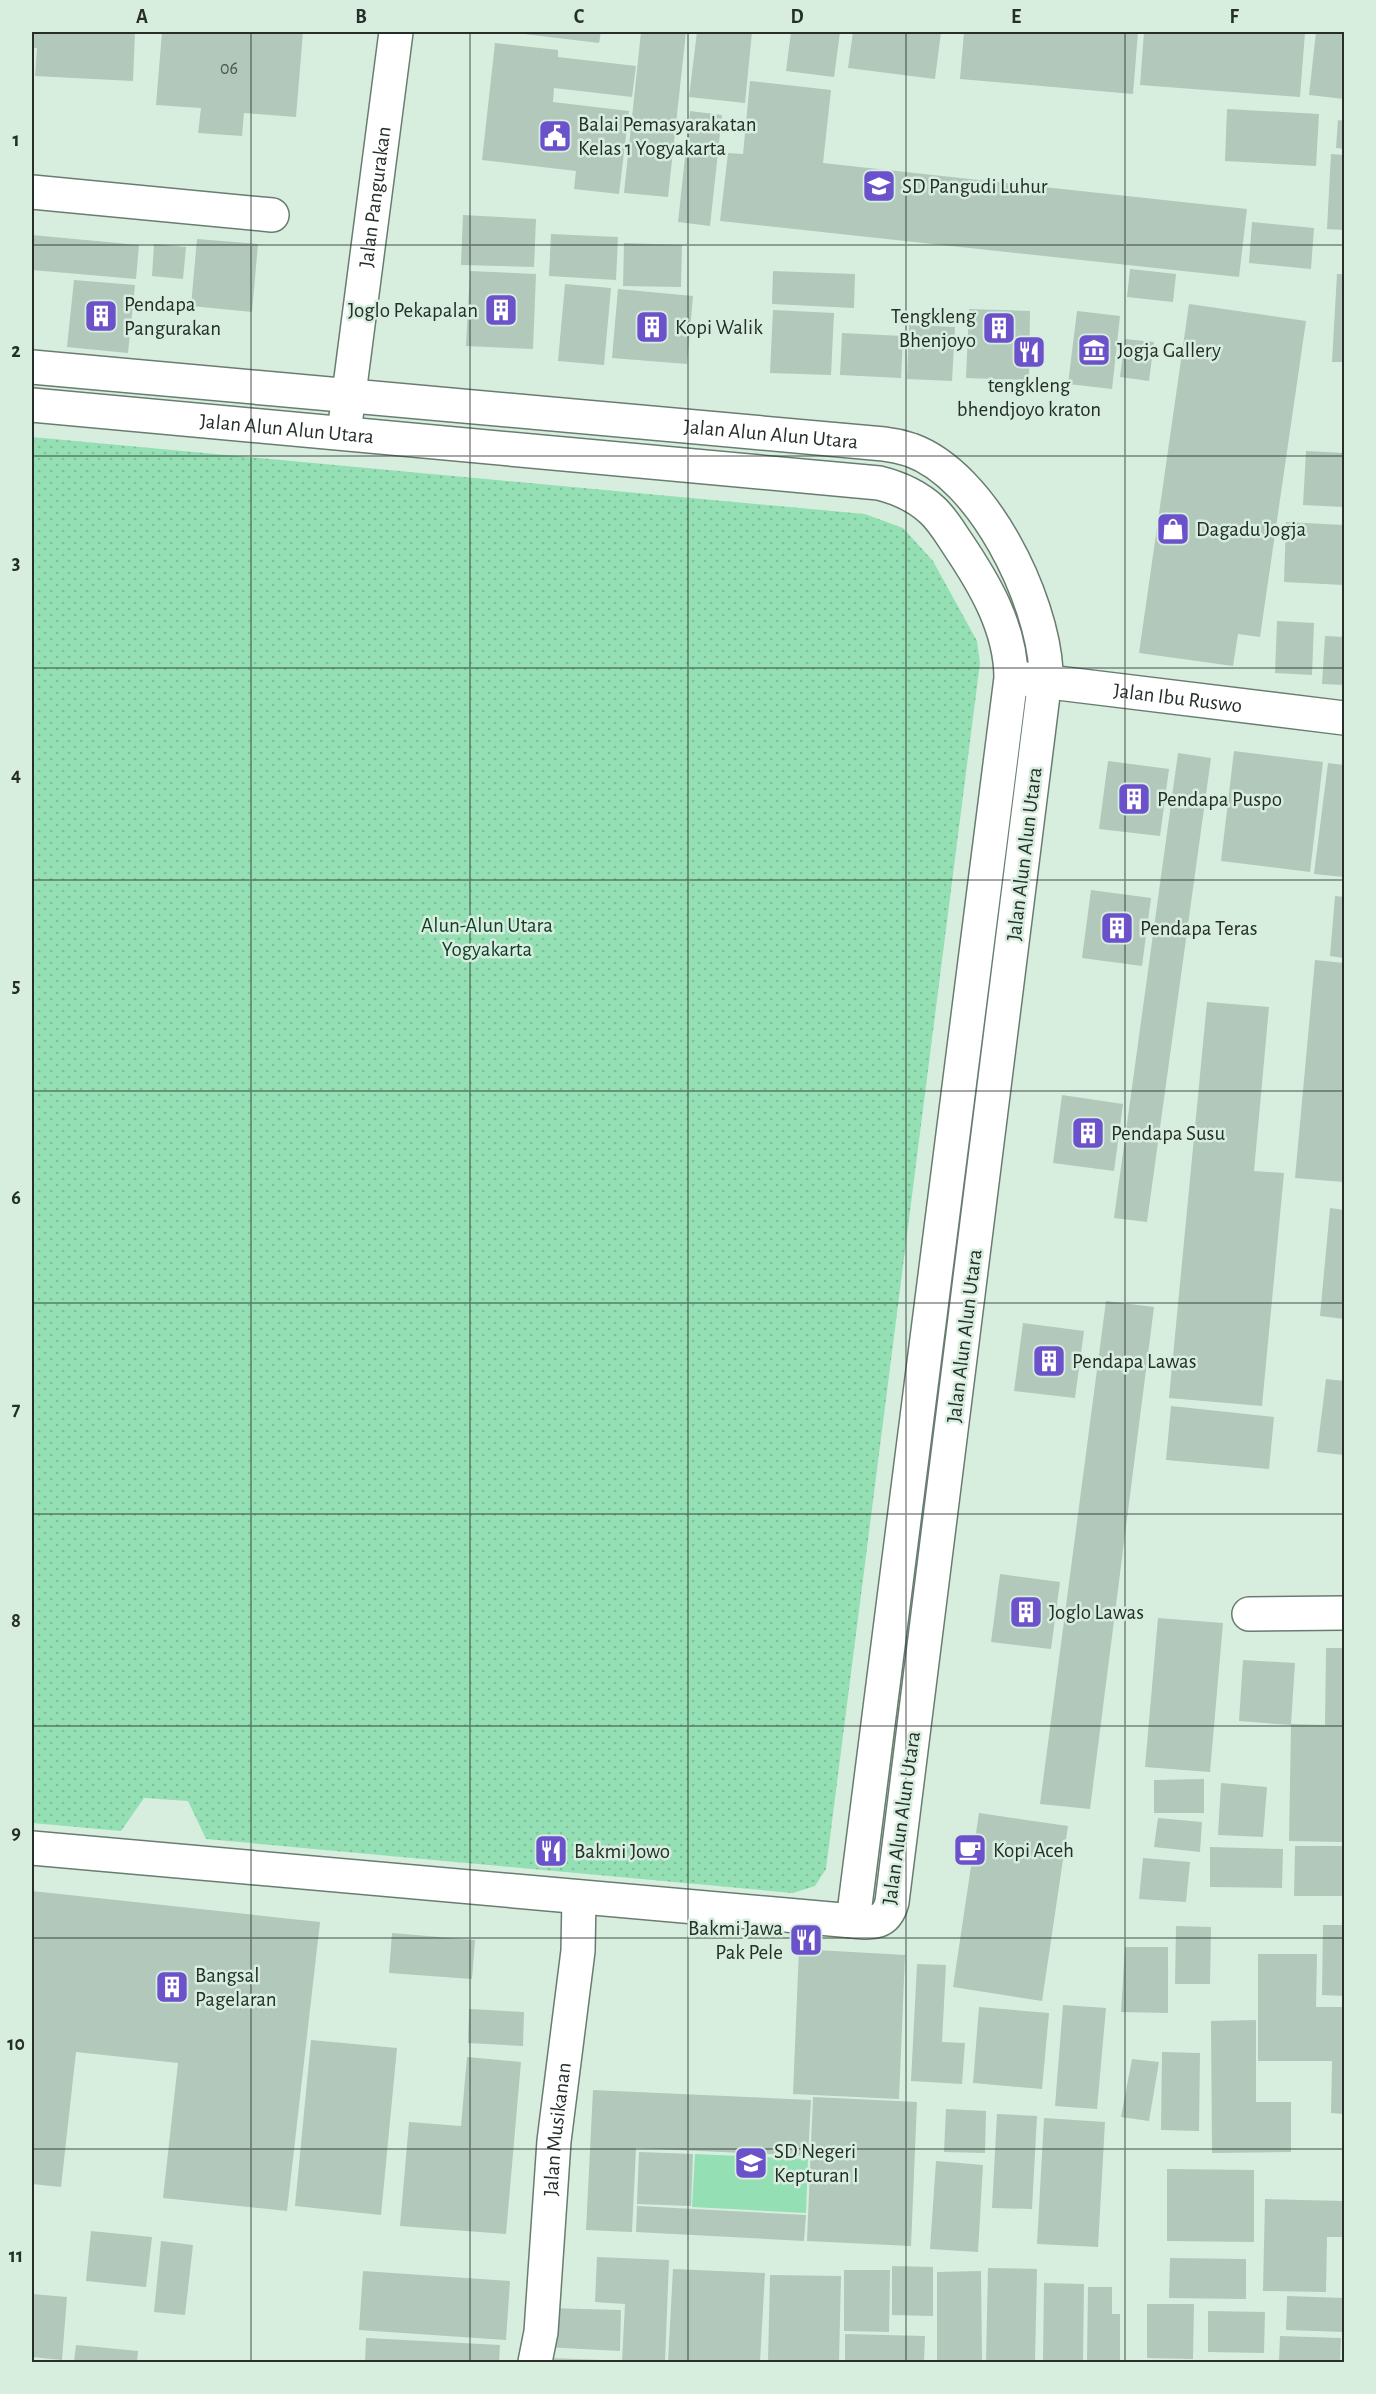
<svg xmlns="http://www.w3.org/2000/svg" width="1376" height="2394" font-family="'Alegreya Sans',sans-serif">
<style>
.grass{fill:#94e0b4}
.park{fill:url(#park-dots)}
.building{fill:#b1c8ba}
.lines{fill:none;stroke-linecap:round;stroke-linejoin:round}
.minor-casing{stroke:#687d70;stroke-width:36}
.minor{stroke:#fff;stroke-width:33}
.grid{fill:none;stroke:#252e28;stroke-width:1.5;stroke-opacity:0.55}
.labels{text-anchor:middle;stroke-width:5;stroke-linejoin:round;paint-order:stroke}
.number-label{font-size:18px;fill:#48544c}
.poi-label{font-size:21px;fill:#252e28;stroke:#d7eedf;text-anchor:start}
.street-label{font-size:21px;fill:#252e28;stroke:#d7eedf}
.park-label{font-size:21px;fill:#0f3c26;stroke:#d7eedf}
.neatline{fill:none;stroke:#252e28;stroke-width:2}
.grid-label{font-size:20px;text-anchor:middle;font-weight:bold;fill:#252e28}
</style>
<defs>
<pattern id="park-dots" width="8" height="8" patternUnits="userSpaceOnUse" patternTransform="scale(1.5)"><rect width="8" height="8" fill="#94e0b4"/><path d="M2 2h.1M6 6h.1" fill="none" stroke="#7fc09b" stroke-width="1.8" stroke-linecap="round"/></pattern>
</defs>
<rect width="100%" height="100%" fill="#d7eedf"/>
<path class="grass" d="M695,2154L808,2159L806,2213L692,2207Z"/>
<path class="park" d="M32,437L865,514L903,528L933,561L977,641L980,663L826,1869L815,1886L793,1893L206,1839L188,1801L144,1798L121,1831L32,1823Z"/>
<g class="building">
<path d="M32,32H135L133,81L35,76L37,48H32Z"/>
<path d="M162,32H303L296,117L244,113L242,136L198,133L201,108L156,105Z"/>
<path d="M508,32H601L599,43Z"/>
<path d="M641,32H686L668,197L624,193Z"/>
<path d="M697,32H752L745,103L689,97Z"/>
<path d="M791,32H840L834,77L786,71Z"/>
<path d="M853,32H941L935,79L848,68Z"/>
<path d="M964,32H1138L1133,94L960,79Z"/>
<path d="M1144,32H1305L1300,97L1140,85Z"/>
<path d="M1316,32H1344V99L1309,95Z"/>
<path d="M495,43L558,50V57L636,66L632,97L554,88L553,102L629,111L619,194L574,189L576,171L482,160Z"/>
<path d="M750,81L831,90L823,163L1247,209L1239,277L720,221L728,153L743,154Z"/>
<path d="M1227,109L1319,114L1316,166L1225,161Z"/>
<path d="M690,111L722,115L710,226L678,222Z"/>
<path d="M1338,120L1344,121V149L1336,148Z"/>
<path d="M1331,154L1344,155V230L1327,229Z"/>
<path d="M463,215L536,219L534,267L461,265Z"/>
<path d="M1252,222L1314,228L1311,269L1249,263Z"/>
<path d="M551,234L618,237L616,280L549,276Z"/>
<path d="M32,235L139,245L136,279L32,270Z"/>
<path d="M197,239L258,244L252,312L191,306Z"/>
<path d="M624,243L682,245L681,287L623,286Z"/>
<path d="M154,244L186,247L183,279L152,276Z"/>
<path d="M1130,269L1176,274L1173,302L1127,297Z"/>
<path d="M470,271L536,274L533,349L466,346Z"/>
<path d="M773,271L855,274L854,308L772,304Z"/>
<path d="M1337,274H1344V362H1332Z"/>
<path d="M74,280L135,285L128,353L67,347Z"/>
<path d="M565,284L611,288L604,365L558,361Z"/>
<path d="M618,289L693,296L687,364L612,358Z"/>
<path d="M1189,304L1306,321L1260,637L1238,634L1233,666L1139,653Z"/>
<path d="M969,309L1030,311L1029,380L966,378Z"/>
<path d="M773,310L834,313L831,375L770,373Z"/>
<path d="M1077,311L1120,316L1112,389L1068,384Z"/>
<path d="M909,325L955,327L952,381L907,379Z"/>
<path d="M842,333L903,336L901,378L840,375Z"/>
<path d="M1125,339L1154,342L1149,381L1120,377Z"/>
<path d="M1306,451L1344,453V507L1303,505Z"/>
<path d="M1286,522L1344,525V585L1284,582Z"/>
<path d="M1277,621L1314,623L1312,675L1275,673Z"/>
<path d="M1325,636L1344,637V685L1322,684Z"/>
<path d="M1234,751L1323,762L1310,872L1221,861Z"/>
<path d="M1178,753L1211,758L1147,1222L1114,1218Z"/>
<path d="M1108,761L1169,769L1160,836L1099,829Z"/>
<path d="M1328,763L1344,765V877L1314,874Z"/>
<path d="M1091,890L1151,898L1142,966L1082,958Z"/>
<path d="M1335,896L1344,897V958L1330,956Z"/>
<path d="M1315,960L1344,963V1182L1295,1178Z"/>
<path d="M1207,1002L1269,1007L1254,1171L1284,1173L1262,1406L1169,1398Z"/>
<path d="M1062,1095L1123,1104L1114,1171L1053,1163Z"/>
<path d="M1330,1208L1344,1210V1319L1320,1316Z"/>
<path d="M1106,1301L1154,1307L1090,1809L1040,1804Z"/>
<path d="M1023,1323L1084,1331L1075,1398L1014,1391Z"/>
<path d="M1326,1379L1344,1381V1455L1317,1452Z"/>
<path d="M1171,1406L1274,1417L1269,1469L1166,1460Z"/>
<path d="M1000,1574L1060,1582L1051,1649L991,1642Z"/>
<path d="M1158,1618L1223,1623L1210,1772L1145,1767Z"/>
<path d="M1326,1648H1344V1842L1289,1841L1291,1725L1239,1721L1243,1660L1295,1663L1291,1724L1325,1725Z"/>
<path d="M1204,1779V1813H1154V1780Z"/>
<path d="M1221,1783L1267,1787L1263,1837L1218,1835Z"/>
<path d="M979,1813L1068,1826L1042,2001L953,1987Z"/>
<path d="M1158,1818L1202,1822L1200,1852L1154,1847Z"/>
<path d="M1295,1846H1344V1896H1294Z"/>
<path d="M1210,1847L1283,1849L1282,1888L1210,1887Z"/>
<path d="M1143,1858L1190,1862L1186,1902L1139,1899Z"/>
<path d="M32,1891L320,1922L287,2211L163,2198L178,2063L76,2052L61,2187L32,2184Z"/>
<path d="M1323,1925H1344V1996L1322,1995Z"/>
<path d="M1176,1926L1211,1927L1210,1984H1175Z"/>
<path d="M392,1933L475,1940L472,1979L389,1973Z"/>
<path d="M1125,1947H1168V2013L1121,2012Z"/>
<path d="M799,1949L905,1955L899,2099L793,2094Z"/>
<path d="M1258,1954H1317L1316,2007H1344V2114L1331,2113L1332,2061H1258Z"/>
<path d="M917,1964L946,1965L942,2042L965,2043L962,2084L911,2081Z"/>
<path d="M1063,2005L1106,2008L1097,2109L1055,2106Z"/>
<path d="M979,2007L1049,2013L1042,2089L973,2083Z"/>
<path d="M469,2009L524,2012L523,2046L468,2043Z"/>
<path d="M1256,2020V2102H1291V2152L1212,2153L1211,2021Z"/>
<path d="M311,2040L397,2048L381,2215L295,2206Z"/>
<path d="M1162,2052L1200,2053L1199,2131L1161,2130Z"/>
<path d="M467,2057L521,2062L506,2234L400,2226L409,2122L461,2126Z"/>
<path d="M1132,2059L1159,2062L1149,2121L1121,2117Z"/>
<path d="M593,2090L811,2100L808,2156L636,2148L632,2232L586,2230Z"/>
<path d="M813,2097L917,2102L911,2246L807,2241Z"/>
<path d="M946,2109L986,2111L985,2153L944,2152Z"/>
<path d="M997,2114L1037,2116L1032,2209L992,2208Z"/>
<path d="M1044,2118L1105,2122L1098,2247L1037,2244Z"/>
<path d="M639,2152L693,2154L691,2206L637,2204Z"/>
<path d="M936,2161L983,2165L978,2252L930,2249Z"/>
<path d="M1167,2169L1254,2170V2242L1167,2241Z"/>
<path d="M1265,2199L1344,2201V2237H1327L1326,2292L1263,2291Z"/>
<path d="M637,2206L806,2215L804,2241L636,2232Z"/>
<path d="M91,2231L152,2237L146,2287L86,2281Z"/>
<path d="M161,2241L193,2245L185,2315L154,2312Z"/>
<path d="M597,2257L669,2260L665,2362H622L625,2304L595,2302Z"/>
<path d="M1170,2258L1246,2259V2299L1169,2298Z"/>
<path d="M892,2266L933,2267V2316L892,2315Z"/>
<path d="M988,2268L1037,2269L1035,2362H986Z"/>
<path d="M673,2269L765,2273L760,2362H668Z"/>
<path d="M844,2270H890L889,2332L844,2331Z"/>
<path d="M363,2271L510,2281L506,2340L359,2330Z"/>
<path d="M981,2271L982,2362H937V2272Z"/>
<path d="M770,2275L841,2276L839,2362H768Z"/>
<path d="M1044,2283L1084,2284L1083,2362H1043Z"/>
<path d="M1088,2287H1112V2314H1120V2362H1087Z"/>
<path d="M32,2294L67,2297L62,2360L32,2357Z"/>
<path d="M1287,2296L1344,2298V2332L1286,2330Z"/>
<path d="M1147,2304H1194L1193,2359L1147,2358Z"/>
<path d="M547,2308L621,2310L620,2351L545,2347Z"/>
<path d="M1208,2311L1265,2312L1264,2353L1208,2352Z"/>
<path d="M845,2334L925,2336L924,2362H845Z"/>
<path d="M1280,2336L1341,2338L1340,2362H1279Z"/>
<path d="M366,2338L500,2345L499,2362H365Z"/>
<path d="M76,2345L138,2351L137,2362H74Z"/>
<path d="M549,2358L603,2360V2362H548Z"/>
</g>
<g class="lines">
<defs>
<g id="minor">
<path d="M32,192L272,215"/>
<path id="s1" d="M32,367L884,444C893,445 902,447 911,450C983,476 1042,598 1046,671L892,1902C886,1924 873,1923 853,1921L32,1848"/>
<path id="s2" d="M32,405L879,483C899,488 917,496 932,510C942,519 949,531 957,543C984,583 1011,628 1011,678L853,1921"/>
<path id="s3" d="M346,417L396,32"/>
<path id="s4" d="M1025,679L1344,718"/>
<path d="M1249,1614L1344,1613"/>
<path id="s5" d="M535,2362L541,2332L554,2141L578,1951L579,1897"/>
</g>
</defs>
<use href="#minor" class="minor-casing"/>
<use href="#minor" class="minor"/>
</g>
<path class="grid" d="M251,32V2362M470,32V2362M688,32V2362M906,32V2362M1125,32V2362M32,245H1344M32,456H1344M32,668H1344M32,880H1344M32,1091H1344M32,1303H1344M32,1514H1344M32,1726H1344M32,1938H1344M32,2149H1344"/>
<defs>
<symbol id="civic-square" viewBox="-11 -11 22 22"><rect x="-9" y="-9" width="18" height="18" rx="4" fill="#6b52cb" stroke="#d7eedf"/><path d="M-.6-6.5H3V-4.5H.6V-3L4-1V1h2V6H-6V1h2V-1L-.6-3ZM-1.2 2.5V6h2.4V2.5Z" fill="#fff"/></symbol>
<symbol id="school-square" viewBox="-11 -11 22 22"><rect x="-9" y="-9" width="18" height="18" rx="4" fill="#6b52cb" stroke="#d7eedf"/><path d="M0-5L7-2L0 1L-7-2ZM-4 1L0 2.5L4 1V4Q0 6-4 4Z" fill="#fff"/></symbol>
<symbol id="building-square" viewBox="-11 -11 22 22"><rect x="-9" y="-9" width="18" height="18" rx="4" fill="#6b52cb" stroke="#d7eedf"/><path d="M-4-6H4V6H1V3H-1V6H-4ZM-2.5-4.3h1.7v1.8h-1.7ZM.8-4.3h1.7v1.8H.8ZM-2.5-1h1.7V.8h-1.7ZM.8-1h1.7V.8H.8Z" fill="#fff"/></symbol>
<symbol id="museum-square" viewBox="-11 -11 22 22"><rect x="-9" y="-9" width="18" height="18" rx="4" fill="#6b52cb" stroke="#d7eedf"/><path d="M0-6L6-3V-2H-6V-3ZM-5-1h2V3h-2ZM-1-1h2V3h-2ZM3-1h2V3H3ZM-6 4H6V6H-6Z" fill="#fff"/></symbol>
<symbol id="restaurant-square" viewBox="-11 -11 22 22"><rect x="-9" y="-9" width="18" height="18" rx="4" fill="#6b52cb" stroke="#d7eedf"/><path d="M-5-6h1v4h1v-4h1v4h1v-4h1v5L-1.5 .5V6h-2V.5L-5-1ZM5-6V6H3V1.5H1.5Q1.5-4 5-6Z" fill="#fff"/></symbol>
<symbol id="shop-square" viewBox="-11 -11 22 22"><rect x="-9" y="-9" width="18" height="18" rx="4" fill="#6b52cb" stroke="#d7eedf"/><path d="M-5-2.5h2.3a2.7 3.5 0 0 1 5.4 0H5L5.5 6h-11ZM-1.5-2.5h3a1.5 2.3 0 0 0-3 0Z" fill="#fff"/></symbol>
<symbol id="cafe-square" viewBox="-11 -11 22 22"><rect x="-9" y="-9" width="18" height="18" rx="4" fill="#6b52cb" stroke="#d7eedf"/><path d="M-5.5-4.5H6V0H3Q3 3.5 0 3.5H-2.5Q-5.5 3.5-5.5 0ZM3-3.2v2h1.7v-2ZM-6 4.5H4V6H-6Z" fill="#fff"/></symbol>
</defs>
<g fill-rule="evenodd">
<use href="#civic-square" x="536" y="117" width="38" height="38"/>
<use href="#school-square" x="860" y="167" width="38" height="38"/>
<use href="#building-square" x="482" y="291" width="38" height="38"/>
<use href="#building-square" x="82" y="297" width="38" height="38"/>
<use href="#building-square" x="633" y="308" width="38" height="38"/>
<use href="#building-square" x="980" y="309" width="38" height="38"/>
<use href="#museum-square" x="1075" y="331" width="38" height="38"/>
<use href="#restaurant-square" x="1010" y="333" width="38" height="38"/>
<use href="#shop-square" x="1154" y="510" width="38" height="38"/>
<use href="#building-square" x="1115" y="780" width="38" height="38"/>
<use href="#building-square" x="1098" y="909" width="38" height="38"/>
<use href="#building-square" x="1069" y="1114" width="38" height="38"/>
<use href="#building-square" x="1030" y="1342" width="38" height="38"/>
<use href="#building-square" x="1007" y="1593" width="38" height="38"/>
<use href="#cafe-square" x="951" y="1831" width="38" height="38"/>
<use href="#restaurant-square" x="532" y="1832" width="38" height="38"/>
<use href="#restaurant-square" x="787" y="1921" width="38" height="38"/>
<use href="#building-square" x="153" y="1968" width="38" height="38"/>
<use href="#school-square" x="732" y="2144" width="38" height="38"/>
</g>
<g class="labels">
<g class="number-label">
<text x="229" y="74">06</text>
</g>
<g class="poi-label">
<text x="578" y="131">Balai Pemasyarakatan<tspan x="578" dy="24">Kelas 1 Yogyakarta</tspan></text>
<text x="902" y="193">SD Pangudi Luhur</text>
<text x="124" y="311">Pendapa<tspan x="124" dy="24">Pangurakan</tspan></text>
<text x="478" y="317" text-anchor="end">Joglo Pekapalan</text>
<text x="976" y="323" text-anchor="end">Tengkleng<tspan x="976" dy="24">Bhenjoyo</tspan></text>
<text x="675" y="334">Kopi Walik</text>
<text x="1117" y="357">Jogja Gallery</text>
<text x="1029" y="392" text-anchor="middle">tengkleng<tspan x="1029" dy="24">bhendjoyo kraton</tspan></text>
<text x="1196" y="536">Dagadu Jogja</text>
<text x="1157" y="806">Pendapa Puspo</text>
<text x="1140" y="935">Pendapa Teras</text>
<text x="1111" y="1140">Pendapa Susu</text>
<text x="1072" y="1368">Pendapa Lawas</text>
<text x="1049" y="1619">Joglo Lawas</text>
<text x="993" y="1857">Kopi Aceh</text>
<text x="574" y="1858">Bakmi Jowo</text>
<text x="783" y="1935" text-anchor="end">Bakmi Jawa<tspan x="783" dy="24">Pak Pele</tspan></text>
<text x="195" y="1982">Bangsal<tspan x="195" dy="24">Pagelaran</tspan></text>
<text x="774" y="2158">SD Negeri<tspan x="774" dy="24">Kepturan I</tspan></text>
</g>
<g class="street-label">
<text dy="7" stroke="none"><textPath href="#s3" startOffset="222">Jalan Pangurakan</textPath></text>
<text dy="7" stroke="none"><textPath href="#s2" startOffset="256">Jalan Alun Alun Utara</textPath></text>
<text dy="7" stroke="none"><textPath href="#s1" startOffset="742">Jalan Alun Alun Utara</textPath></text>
<text dy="7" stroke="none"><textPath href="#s4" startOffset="154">Jalan Ibu Ruswo</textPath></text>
<text transform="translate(1024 854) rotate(-83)" y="7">Jalan Alun Alun Utara</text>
<text transform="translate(964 1336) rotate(-83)" y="7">Jalan Alun Alun Utara</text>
<text transform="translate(901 1818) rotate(-82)" y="7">Jalan Alun Alun Utara</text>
<text dy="7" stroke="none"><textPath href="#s5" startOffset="234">Jalan Musikanan</textPath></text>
</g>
<g class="park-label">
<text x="487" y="932">Alun-Alun Utara<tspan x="487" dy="24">Yogyakarta</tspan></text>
</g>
</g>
<rect width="1376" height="2394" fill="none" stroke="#d7eedf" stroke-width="66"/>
<rect x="33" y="33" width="1310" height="2328" class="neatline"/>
<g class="grid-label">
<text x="142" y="23">A</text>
<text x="361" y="23">B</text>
<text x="579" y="23">C</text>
<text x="797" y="23">D</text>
<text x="1016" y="23">E</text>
<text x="1234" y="23">F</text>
<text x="16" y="146">1</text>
<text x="16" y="357">2</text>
<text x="16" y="569">3</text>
<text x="16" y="781">4</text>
<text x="16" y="992">5</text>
<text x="16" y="1204">6</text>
<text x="16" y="1415">7</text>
<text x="16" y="1627">8</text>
<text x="16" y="1839">9</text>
<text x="16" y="2050">10</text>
<text x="16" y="2262">11</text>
</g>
</svg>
